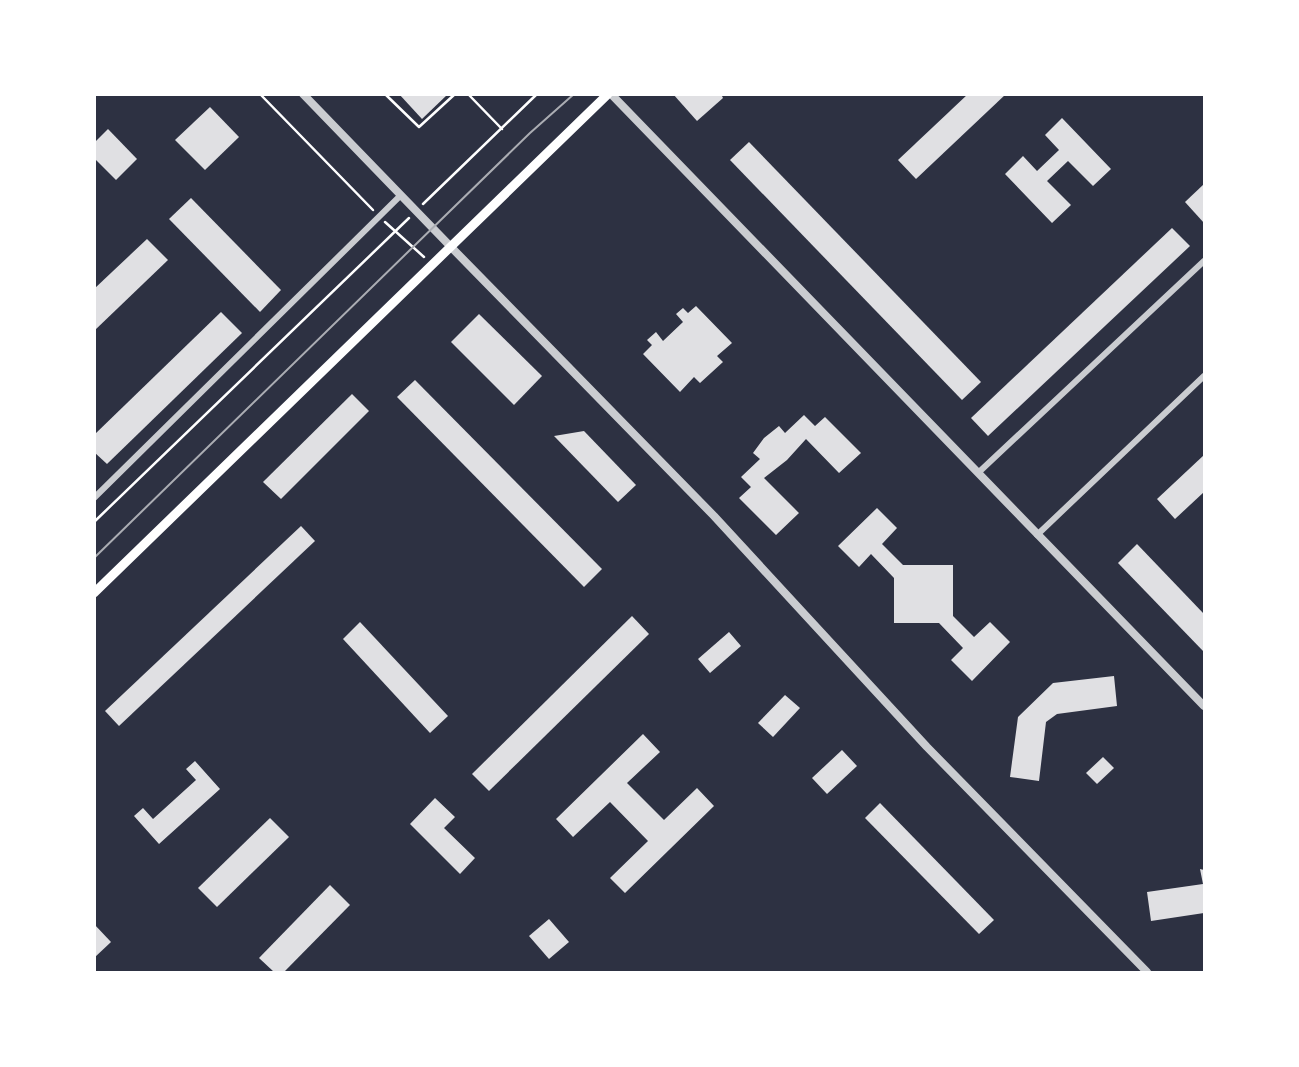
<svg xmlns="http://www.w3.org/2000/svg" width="1299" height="1067" font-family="Montserrat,sans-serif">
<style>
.building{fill:#e0e0e3}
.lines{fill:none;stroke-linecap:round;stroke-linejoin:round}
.path{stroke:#fff;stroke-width:2.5}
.minor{stroke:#caccd0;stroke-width:6}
.tertiary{stroke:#caccd0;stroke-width:8}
.secondary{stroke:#fff;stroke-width:9}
.tram{stroke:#abadb3;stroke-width:2}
</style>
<rect width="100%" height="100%" fill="#2d3142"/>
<g class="building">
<path d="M399,94H448L422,119Z"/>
<path d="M673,94H721L723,98L697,121Z"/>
<path d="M968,94H1006L916,179L898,160Z"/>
<path d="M210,107L239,137L205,170L175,140Z"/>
<path d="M1062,118L1111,169L1093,186L1068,161L1047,181L1071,205L1052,223L1005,174L1023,156L1037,171L1059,150L1045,135Z"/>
<path d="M108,129L137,159L116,180L94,158V143Z"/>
<path d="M749,142L981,382L962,400L730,160Z"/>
<path d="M1204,184V223L1185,202Z"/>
<path d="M191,198L281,290L260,312L169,219Z"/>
<path d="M1172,228L1190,246L988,436L971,418Z"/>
<path d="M147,239L168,260L94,331V289Z"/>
<path d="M696,306L732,343L717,356L723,362L700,383L694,377L680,392L643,354L652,345L647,340L656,332L663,341L683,322L676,314L683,308L688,313Z"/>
<path d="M221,312L242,333L107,464L94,452V435Z"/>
<path d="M479,314L542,376L514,405L451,342Z"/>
<path d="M415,380L602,569L584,587L397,397Z"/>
<path d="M352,394L369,411L281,499L263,482Z"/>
<path d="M804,415L815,426L825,417L861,453L839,473L806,439L787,460L764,478L799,513L776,535L739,498L751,487L741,477L760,459L753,453L764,438L779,426L785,433Z"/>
<path d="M584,431L636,485L618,502L554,436Z"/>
<path d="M1204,455V492L1175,519L1157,499Z"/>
<path d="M877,508L897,528L882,544L903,565H953V616L974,637L990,622L1010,642L972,681L951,660L963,648L939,623H894V578L871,554L859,567L838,546Z"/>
<path d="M301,526L315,541L119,726L105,711Z"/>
<path d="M1137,544L1204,614V652L1118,563Z"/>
<path d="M632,616L649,634L489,791L472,774Z"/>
<path d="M360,622L448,716L430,733L343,639Z"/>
<path d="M729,632L741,646L710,673L698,659Z"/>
<path d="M1114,676L1117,706L1057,714L1046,722L1039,781L1010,777L1018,717L1053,683Z"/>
<path d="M785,695L800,708L773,737L758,723Z"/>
<path d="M643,734L660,752L627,783L664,820L697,788L714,806L625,893L610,878L648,841L610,802L573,837L556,819Z"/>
<path d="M842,750L857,766L827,794L812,778Z"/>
<path d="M1103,757L1114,768L1097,784L1086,773Z"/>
<path d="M195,761L220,789L159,844L134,816L143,808L153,819L196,780L186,769Z"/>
<path d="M435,798L455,817L444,828L475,858L460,874L410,824Z"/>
<path d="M880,803L994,920L979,934L865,818Z"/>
<path d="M270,818L289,837L217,907L198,888Z"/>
<path d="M1200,869L1204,870V913L1151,921L1147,892L1203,884Z"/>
<path d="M330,885L350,905L284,972H274L259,958Z"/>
<path d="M549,919L569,942L549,959L529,936Z"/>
<path d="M94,924L111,942L94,958Z"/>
</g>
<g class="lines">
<g class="path">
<path d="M260,94L373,210"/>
<path d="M385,94L419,127L455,94"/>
<path d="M468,94L502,129"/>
<path d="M423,204L537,94"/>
<path d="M385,222L424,257"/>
<path d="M94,522L409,218"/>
</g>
<g class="minor">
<path d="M978,473L1204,261"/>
<path d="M94,498L401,195"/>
<path d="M1037,535L1204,376"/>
</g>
<g class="tertiary">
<path d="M303,94L451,247L714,516L927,747L1147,972"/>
<path d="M611,94L1204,706"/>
</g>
<path class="secondary" d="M94,593L608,94"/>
<path class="tram" d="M94,558L530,133L574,94"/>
</g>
<rect width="1299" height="1067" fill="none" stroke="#ffffff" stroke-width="192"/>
</svg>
